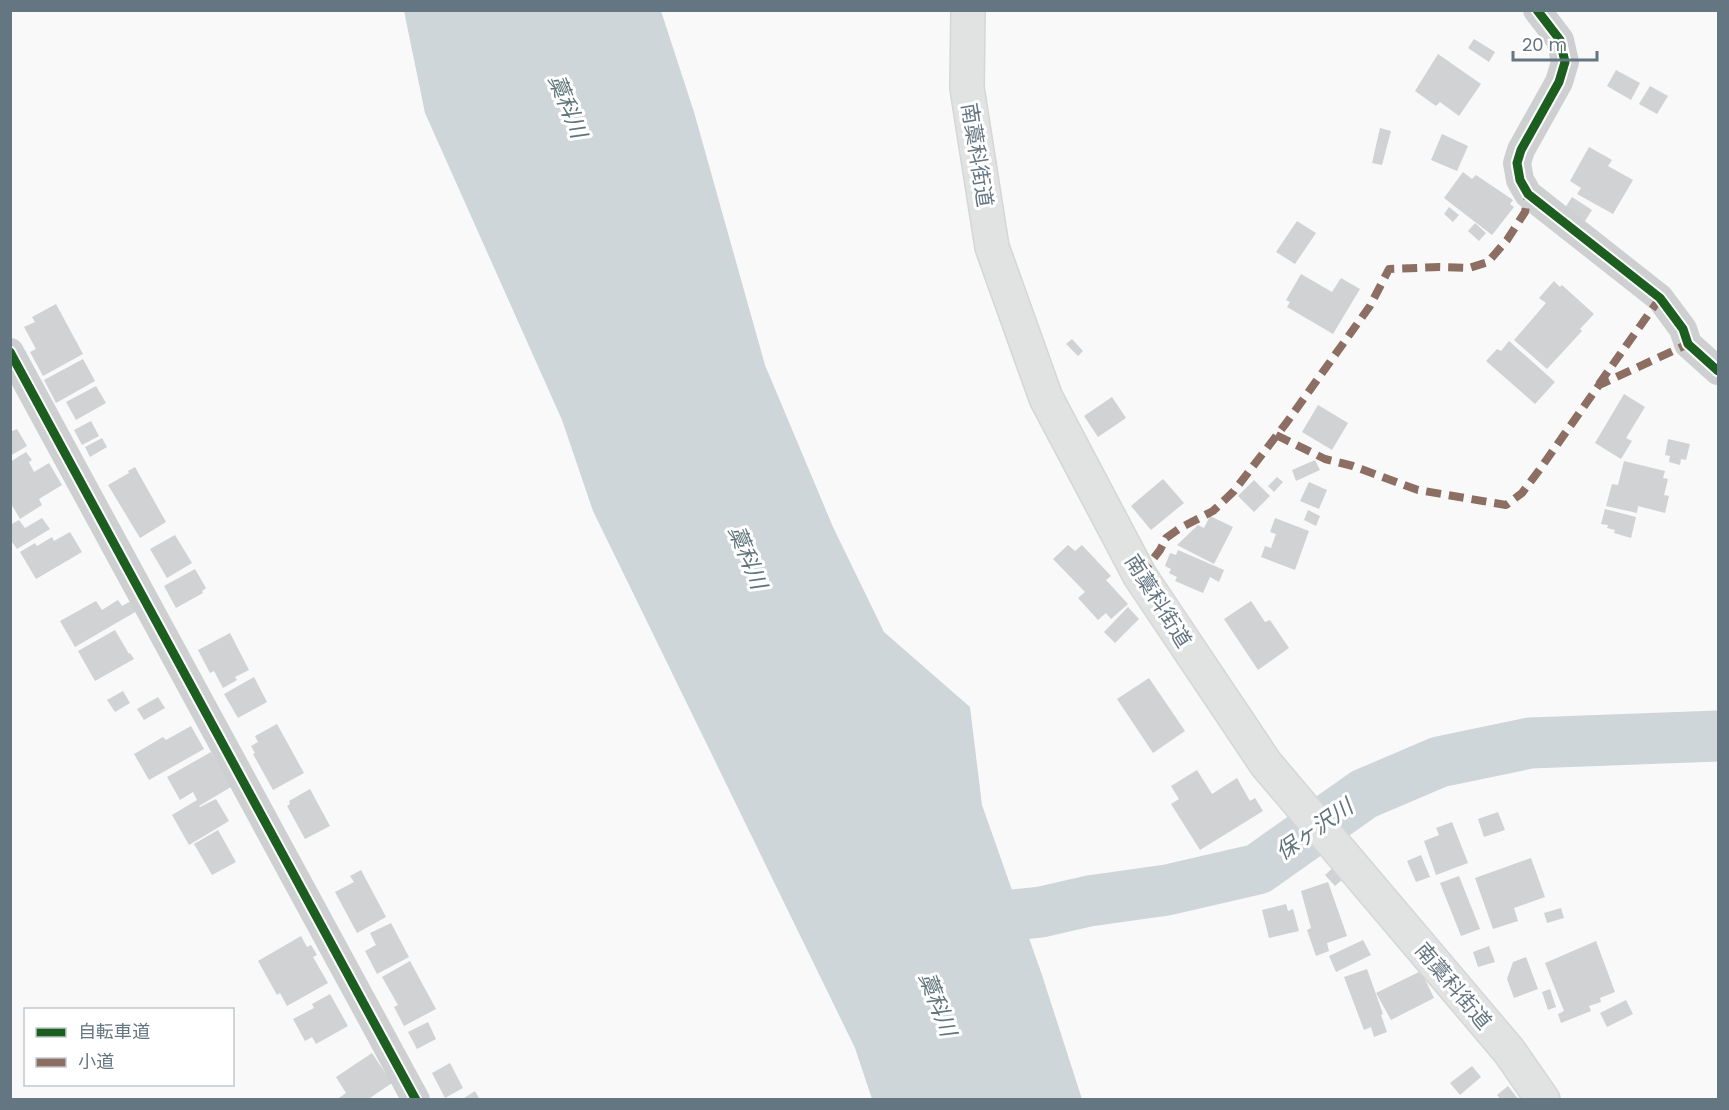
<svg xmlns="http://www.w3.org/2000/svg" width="1729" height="1110" font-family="Poppins,'Noto Sans JP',sans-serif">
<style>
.water{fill:#ced6d9}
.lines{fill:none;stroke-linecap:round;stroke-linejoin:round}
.river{stroke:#ced6d9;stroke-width:51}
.building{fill:#d0d2d3}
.major-casing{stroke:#d5d6d7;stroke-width:36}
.minor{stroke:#cecfd0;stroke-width:28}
.major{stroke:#e1e2e2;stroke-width:33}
.quiet{stroke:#8d6e63;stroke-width:8;stroke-dasharray:15 8;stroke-linecap:butt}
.cycleway-casing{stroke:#fff;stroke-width:13}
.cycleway{stroke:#1b5e20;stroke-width:9}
.labels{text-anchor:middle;stroke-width:6;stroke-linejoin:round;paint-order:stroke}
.street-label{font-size:21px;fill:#657683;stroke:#fff}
.water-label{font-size:22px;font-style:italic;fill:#60757c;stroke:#fff}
</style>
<rect width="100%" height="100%" fill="#f9f9f9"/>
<path class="water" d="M404,11H661L694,112L765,365L833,527L884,632L970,707L982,805L1042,975L1082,1099H872L855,1048L593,511L562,420L425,113Z"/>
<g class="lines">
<path class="river" d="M950,922L1041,912L1089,901L1167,890L1258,869L1364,794L1439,762L1530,743L1718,736"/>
</g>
<g class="building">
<path d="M1474,39L1495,52L1489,62L1468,48Z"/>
<path d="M1438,54L1481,84L1459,116L1440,102L1436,106L1415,91Z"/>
<path d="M1616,70L1640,83L1631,100L1607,86Z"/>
<path d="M1650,86L1668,96L1657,114L1639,104Z"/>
<path d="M1380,128L1391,131L1382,165L1372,163Z"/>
<path d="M1442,134L1468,146L1457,171L1431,160Z"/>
<path d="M1589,147L1612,160L1608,166L1633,180L1613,214L1577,194L1581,188L1570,181Z"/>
<path d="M1463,172L1472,179L1476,175L1513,200L1510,204L1514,207L1492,235L1444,198Z"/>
<path d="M1572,197L1592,210L1585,221L1565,208Z"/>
<path d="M1449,207L1459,215L1453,222L1444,214Z"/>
<path d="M1297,221L1316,233L1295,264L1276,252Z"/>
<path d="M1475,223L1486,233L1479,241L1468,231Z"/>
<path d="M1301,274L1332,292L1341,278L1360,289L1333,334L1287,307L1290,302L1286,300Z"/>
<path d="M1554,281L1560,287L1562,285L1594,314L1580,329L1582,331L1547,369L1514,340L1546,303L1539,298Z"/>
<path d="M56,304L83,354L43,376L30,352L36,349L24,327L35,322L32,317Z"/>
<path d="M1072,339L1083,351L1078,356L1066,344Z"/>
<path d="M1509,341L1555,382L1535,404L1486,361L1497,349L1501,351Z"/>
<path d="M83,359L95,381L56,403L44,380Z"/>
<path d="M96,386L106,403L76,420L66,402Z"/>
<path d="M1624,394L1645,407L1626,438L1632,441L1621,459L1595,443Z"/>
<path d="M1112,397L1126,418L1098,437L1084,416Z"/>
<path d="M1318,405L1348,423L1332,450L1302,432Z"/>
<path d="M91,421L99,436L82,445L74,430Z"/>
<path d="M17,429L27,446L10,456V432Z"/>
<path d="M102,438L107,447L90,457L85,447Z"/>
<path d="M1668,439L1690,444L1686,460L1681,459L1680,465L1669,462L1670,456L1665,455Z"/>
<path d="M26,452L32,460L29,462L34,472L49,463L62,485L39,499L42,505L20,519L10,502V462Z"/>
<path d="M1315,460L1320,470L1296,481L1292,470Z"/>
<path d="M1624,461L1665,471L1663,478L1668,479L1664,495L1669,496L1665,513L1638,506L1637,513L1606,506L1612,484L1618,485Z"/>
<path d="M135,467L166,522L140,538L108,485L129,473L128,471Z"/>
<path d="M1277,477L1283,482L1274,492L1268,486Z"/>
<path d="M1163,479L1184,503L1151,530L1131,506Z"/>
<path d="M1254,480L1270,496L1254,512L1238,496Z"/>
<path d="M1309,482L1327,490L1319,509L1300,501Z"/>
<path d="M1605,509L1636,517L1631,538L1614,533L1615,530L1607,528L1608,525L1601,524Z"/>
<path d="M1308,510L1320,516L1316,526L1304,520Z"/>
<path d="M1210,516L1233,527L1214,564L1177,545L1198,525L1204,528Z"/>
<path d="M42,518L50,529L17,549L10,539V525L19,520L25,528Z"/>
<path d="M1275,518L1309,531L1295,570L1261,557L1265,546L1271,548L1276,534L1270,532Z"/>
<path d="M70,532L82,552L36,579L20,552L35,543L37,546L52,537L54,541Z"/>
<path d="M175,535L192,563L167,578L150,549Z"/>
<path d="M1068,545L1075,551L1082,545L1111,576L1106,580L1128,604L1111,619L1106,613L1098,620L1078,598L1085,592L1053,559Z"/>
<path d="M1178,550L1224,570L1219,582L1210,577L1203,593L1175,581L1177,577L1169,573L1171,569L1165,566L1170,553L1176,555Z"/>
<path d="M195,569L206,588L202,591L203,593L176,608L164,586Z"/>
<path d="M118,600L122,606L131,601L137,611L75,647L60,621L96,601L102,610Z"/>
<path d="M1251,601L1265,622L1270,620L1289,648L1258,670L1224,619Z"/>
<path d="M1128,607L1139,619L1115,643L1104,632Z"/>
<path d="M115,630L129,654L130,653L134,659L95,681L78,651Z"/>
<path d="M230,633L249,670L235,677L237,680L223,688L214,671L210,673L198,650Z"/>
<path d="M254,677L267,702L238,718L224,694Z"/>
<path d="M1149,678L1185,731L1153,753L1117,699Z"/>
<path d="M123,691L130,703L115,712L107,700Z"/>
<path d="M158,697L165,708L144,720L137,709Z"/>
<path d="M277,724L304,773L273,790L253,754L255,753L251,746L258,742L255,736Z"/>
<path d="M191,726L204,749L149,780L134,754L163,737L166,740Z"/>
<path d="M211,752L231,787L199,806L200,807L216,799L229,821L189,845L172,815L197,800L193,792L180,800L167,777Z"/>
<path d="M1197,770L1212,794L1237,778L1250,801L1255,798L1263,811L1200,850L1171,804L1179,799L1171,786Z"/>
<path d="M310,789L330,826L305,839L287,806L290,804L289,801Z"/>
<path d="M1498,812L1505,830L1484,837L1478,819Z"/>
<path d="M1452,822L1468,863L1436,875L1424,841L1439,835L1436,828Z"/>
<path d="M218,830L236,862L212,875L194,844Z"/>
<path d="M1421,855L1430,877L1416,882L1407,861Z"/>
<path d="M1531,858L1545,897L1514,908L1518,921L1493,929L1475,878Z"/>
<path d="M1335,866L1345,877L1335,886L1325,875Z"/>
<path d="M361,870L386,917L357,933L335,892L354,882L350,876Z"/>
<path d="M1459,876L1480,929L1461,936L1440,883Z"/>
<path d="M1328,882L1347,936L1327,943L1329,951L1316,956L1307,930L1311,928L1301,891Z"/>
<path d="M1286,904L1288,911L1293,909L1299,931L1269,938L1262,910Z"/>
<path d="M1561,908L1564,918L1547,923L1544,913Z"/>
<path d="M391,923L409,957L377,974L365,951L376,945L370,933Z"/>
<path d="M301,936L307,947L311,945L317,955L313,957L328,983L287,1006L280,993L277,995L258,961Z"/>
<path d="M1363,940L1371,955L1336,972L1329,956Z"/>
<path d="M1596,941L1615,992L1600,998L1601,1002L1589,1006L1591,1011L1561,1023L1558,1014L1564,1011L1545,963Z"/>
<path d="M1489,946L1495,962L1478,967L1473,952Z"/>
<path d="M1526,957L1538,989L1514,998L1507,979L1513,962Z"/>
<path d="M410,961L436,1009L404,1026L394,1007L398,1005L382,977Z"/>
<path d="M1367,969L1383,1014L1381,1015L1387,1032L1374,1037L1371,1027L1364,1030L1344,977Z"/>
<path d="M1421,971L1434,998L1391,1020L1376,993Z"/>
<path d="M1550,989L1556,1007L1548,1010L1542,992Z"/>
<path d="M330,994L348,1026L316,1044L312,1037L305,1041L293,1019L314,1008L312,1004Z"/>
<path d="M1626,1000L1633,1014L1607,1027L1600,1013Z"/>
<path d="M428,1022L436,1039L417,1049L408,1032Z"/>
<path d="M372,1053L392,1083L367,1100H336L346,1093L336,1077Z"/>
<path d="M450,1063L463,1088L445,1098L432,1073Z"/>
<path d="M1472,1066L1481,1077L1460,1095L1450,1083Z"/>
<path d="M1508,1086L1519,1100H1501L1497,1095Z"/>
<path d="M475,1091L480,1100H461Z"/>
</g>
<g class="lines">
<defs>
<path id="major" d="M968,10L967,88L992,247L1046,398L1140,576L1266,764L1509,1051L1543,1100"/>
</defs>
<use href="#major" class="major-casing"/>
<g class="minor">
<path d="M1537,10L1560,40L1565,62L1559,82L1521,150L1517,163L1520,180L1528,194L1660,298L1683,329L1688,344L1718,371"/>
<path d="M10,352L416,1100"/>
</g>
<use href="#major" class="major"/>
<g class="quiet">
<path d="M1599,384L1660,298"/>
<path d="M1276,435L1325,459L1353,466L1418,490L1506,505L1522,493L1540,469L1599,385L1688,344"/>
<path d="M1140,576L1160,550L1166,538L1180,528L1213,511L1234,491L1287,422L1370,306L1389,269L1440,267L1469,268L1488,262L1507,240L1525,212L1528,194"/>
</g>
<defs>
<g id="cycleway">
<path d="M1537,10L1560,40L1565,62L1559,82L1521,150L1517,163L1520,180L1528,194L1660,298L1683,329L1688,344L1718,371"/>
<path d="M10,352L416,1100"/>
</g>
</defs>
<use href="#cycleway" class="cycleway-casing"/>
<use href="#cycleway" class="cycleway"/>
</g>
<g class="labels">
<g class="street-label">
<text transform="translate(977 155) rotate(81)" y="7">南藁科街道</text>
<text transform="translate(1158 601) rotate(58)" y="7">南藁科街道</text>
<text transform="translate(1453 986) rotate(50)" y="7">南藁科街道</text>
</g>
<g class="water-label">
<text transform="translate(568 106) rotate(68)" y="8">藁科川</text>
<text transform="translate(748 557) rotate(68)" y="8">藁科川</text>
<text transform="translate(1314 829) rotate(-35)" y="8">保ヶ沢川</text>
<text transform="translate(938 1004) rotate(69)" y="8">藁科川</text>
</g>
</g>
<rect width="1729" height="1110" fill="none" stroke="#657683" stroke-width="24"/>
<rect x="24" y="1008" width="210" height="78" fill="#ffffff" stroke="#c1c8cd" stroke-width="1.5"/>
<rect x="36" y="1028" width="30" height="9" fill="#1b5e20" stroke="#c1c8cd" stroke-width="1.5"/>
<text x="78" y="1038" font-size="18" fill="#657683">自転車道</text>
<rect x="36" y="1058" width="30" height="9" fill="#8d6e63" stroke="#c1c8cd" stroke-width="1.5"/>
<text x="78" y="1068" font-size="18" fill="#657683">小道</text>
<path d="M1513 51v9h84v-9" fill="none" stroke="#657683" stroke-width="3"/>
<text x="1522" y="51" font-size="18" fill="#657683" stroke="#ffffff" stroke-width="4.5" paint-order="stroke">20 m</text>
</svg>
